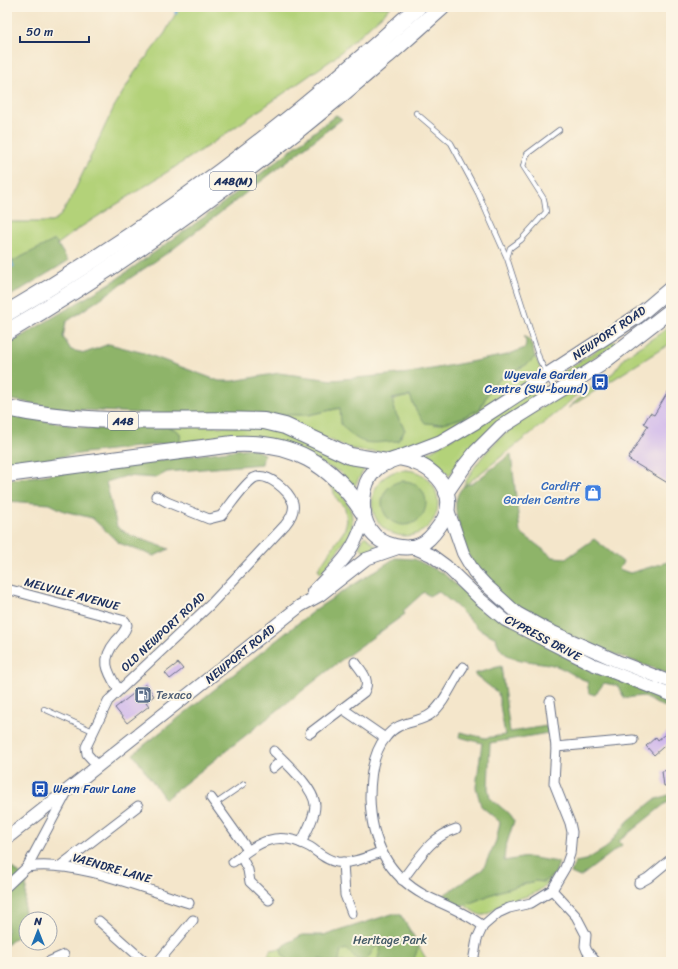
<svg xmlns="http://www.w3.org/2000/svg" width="678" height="969" font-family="Sriracha,sans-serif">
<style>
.green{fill:#b3d279;stroke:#67806c}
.forest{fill:#8eb469;stroke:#547264}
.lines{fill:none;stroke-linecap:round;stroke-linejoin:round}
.stream{stroke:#6aa3d9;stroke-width:3}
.building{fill:#d0b8eb}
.lane-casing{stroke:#676f84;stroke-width:6}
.street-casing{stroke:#676f84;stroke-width:11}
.secondary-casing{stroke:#676f84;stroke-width:14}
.primary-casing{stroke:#676f84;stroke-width:16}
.highway-casing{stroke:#676f84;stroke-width:18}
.lane{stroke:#fff;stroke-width:4.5}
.street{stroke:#fff;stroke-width:9}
.secondary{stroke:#fff;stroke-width:12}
.primary{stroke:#fff;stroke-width:14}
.highway{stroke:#fff;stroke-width:16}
.labels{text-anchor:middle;stroke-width:4;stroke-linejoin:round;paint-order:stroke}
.shield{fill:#fcf5e5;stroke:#5e6a86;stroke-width:1}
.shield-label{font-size:11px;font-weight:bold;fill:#1b2f5e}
.street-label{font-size:12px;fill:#1b2f5e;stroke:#fcf5e5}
.transit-label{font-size:12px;fill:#164399;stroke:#fcf5e5;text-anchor:end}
.shop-label{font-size:12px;fill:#366cbe;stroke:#fcf5e5;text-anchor:end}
.service-label{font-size:12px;fill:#4e5e75;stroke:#fcf5e5;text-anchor:start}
.park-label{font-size:12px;fill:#415865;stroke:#fcf5e5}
</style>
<rect width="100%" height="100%" fill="#fcf5e5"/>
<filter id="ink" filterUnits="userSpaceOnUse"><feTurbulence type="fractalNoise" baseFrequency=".025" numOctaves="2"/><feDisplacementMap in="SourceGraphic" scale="8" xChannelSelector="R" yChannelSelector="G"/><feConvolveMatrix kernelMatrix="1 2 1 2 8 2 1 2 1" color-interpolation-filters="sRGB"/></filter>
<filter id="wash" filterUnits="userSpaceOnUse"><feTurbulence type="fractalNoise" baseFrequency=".012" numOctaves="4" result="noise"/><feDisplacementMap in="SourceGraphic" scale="16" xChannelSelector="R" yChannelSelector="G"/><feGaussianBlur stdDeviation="0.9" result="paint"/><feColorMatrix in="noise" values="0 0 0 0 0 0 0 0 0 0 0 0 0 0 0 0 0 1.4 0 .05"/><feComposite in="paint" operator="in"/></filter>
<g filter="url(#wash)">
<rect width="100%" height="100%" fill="#f4e6cb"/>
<g class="green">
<path d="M176,7H391L333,59L211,144L81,227L51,249L13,266L7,255V222H52L61,215L72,196L114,107L135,72L165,33L176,13Z"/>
<path d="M671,326V343L568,408L591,388L604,382L605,378L613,373L625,357Z"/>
<path d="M611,341L619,343L617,346L600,353L565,377H556Z"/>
<path d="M535,356L540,367L538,374C488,407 426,460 362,451C351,450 340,444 330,440C308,431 285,423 262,414L308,415L341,408L405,430L396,414L392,400L410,396L416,410L435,425L459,419L480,409C487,394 494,381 509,373C520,367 529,366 535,356Z"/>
<path d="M543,383L544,388L542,395C505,419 474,438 449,476L439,464L424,455Z"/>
<path d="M589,384L559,411L463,487C488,436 538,405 589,384Z"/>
<path d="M167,426L259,427L290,435L346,464L365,468L354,487L340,472L260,437L236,436L179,442L181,436Z"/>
<circle cx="405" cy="503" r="33"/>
<path d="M324,476C344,498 359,508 349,540L346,539L321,574L318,569L344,531L347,521L345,508L335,497L333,489Z"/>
<path d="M365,536L379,548L364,555V550L359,547Z"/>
<path d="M555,874C538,898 527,894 503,904C497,906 490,914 484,915C478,916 470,909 465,905L500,891L535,881L543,882Z"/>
<path d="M400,914L428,962H270L272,956L267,960L270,950L317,943Z"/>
</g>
<g class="forest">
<path d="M336,115L342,119L173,249L66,322L63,337L71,350L85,353L109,344L144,353L219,381H233L279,373L332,380L410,373L507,355L525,348L526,342L524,336L530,340L535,356C529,366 520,367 509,373C494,381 487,394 480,409C463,418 445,426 425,423L416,410L410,396L392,399L396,414L405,430L398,441C368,443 362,448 341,424L340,408L308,415L138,413L62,409L7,399V345L114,281L210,213Z"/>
<path d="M55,240L68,261L7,298V264Z"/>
<path d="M7,414L92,429L167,426L178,431L181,436L179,442L85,453L7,466Z"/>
<path d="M251,448L264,454L262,464L167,472L156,478L126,476L106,482L117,527L130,535L169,549L154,556L119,543L92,518L64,511L50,504L7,501V480Z"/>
<path d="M511,454L520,532L553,557L567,558L594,539L623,562L619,569L630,573L671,561V675C611,652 500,619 470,558C466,552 465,544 463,538C459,526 455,515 456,502C457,493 463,483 472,484Z"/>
<circle cx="404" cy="503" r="22"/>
<path d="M395,558L414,559L443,573L457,586L467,592L479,604L671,700V706L669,708L657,704L643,696L624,698L618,686L604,683L595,695L589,693L587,681C577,678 569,671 559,667C536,658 502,667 496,638L479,629L456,606L438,591L429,596L424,592L403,611L405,614L340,661L165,799L133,754L316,609Z"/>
<path d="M501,666L510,732L547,726L548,733L490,743L488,788L490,798L508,813L514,821L505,849L504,861L527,857L559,862L555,874L543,882L535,881L500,891L465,905L454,906L442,896L483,869L496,841L500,822L481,806L476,787L482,743L459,737L460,732L485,738L505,735L498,693L474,674Z"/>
<path d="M671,794V802L666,803L619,841L622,845L580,877L571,873L575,862L586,860L606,848L628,821L654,800Z"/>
<path d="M7,866L14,869L27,880L22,932L7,945Z"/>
<path d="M392,914H400L419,945L414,959L410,962H377L381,947L377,946C371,950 370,958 364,961L357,959L346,949L341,951L339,960L337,962H328L320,959L310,962H289L282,954L281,949L284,945L302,935H326Z"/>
</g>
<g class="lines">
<g class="stream">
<path d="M176,7V13"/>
<path d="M7,255L13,266"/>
</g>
</g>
<g id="blocks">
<g class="building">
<path d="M671,387V485L628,459L648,426L644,423L650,413L654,415Z"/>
<path d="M178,663L183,669L170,679L165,673Z"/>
<path d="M146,684L154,696L146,702L149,706L127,723L115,708Z"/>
<path d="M671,729V740L654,755L646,746L656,737L658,740Z"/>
<path d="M671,770V785L664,786L662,771Z"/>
</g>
</g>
</g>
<g filter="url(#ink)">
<use href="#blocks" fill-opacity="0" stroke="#676f84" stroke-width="1"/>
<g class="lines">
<defs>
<g id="lane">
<path d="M416,113L451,143L478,193L507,258L540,361L556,391"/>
<path d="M507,258L510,248L521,240L546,212L544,199L523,166L527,154L559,130"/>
<path d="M44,709L93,731"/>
<path d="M215,804L244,784"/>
</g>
<g id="street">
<path d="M7,589L125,621L127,625C125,632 121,636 116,641C100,660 107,671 118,689"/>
<path d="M463,667C453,681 445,703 431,714C416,725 400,719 386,737C373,752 370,778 370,798C371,840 386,874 424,895C444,905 465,912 483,926"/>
<path d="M343,709L385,738"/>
<path d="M310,733L364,692C371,680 362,672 355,662"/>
<path d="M556,747L633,740"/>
<path d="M274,751C286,763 314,788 315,805C315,818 306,832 301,843"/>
<path d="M98,766L87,754L86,747L108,701L210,605L285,525C290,519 295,511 293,503C289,491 267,471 254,478C243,485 230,506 221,516L209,519L167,502L156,496"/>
<path d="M273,768L282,760"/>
<path d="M211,798L248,850"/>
<path d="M241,856L248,870L250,882L269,900"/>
<path d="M233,862C259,842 277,829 310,847C319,853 326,860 337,862C353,864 367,857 381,852"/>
<path d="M343,862L345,895L352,913"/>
<path d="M60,866L138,806"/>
<path d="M27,867C74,859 144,889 189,903"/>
<path d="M402,880C419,859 430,837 456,829"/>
<path d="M639,883L648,878L671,859"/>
<path d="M7,886L27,867L66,794"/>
<path d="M552,890L576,916L586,935L585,946L587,951L596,962"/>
<path d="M99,921L145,962"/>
<path d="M48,962L64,955"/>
<path d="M158,962L193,920"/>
<path d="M473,962L477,939L483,926L498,913L509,908L531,903L552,890L565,868L570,854L572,832L570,823L554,783L556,747L550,701"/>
</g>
<g id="secondary">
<path d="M448,510L463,553L474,572L486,585L517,613L546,629L617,661L671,682"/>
<path d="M410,546L431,555L446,566L480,599L505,620L592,664L671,695"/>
<path d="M313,592C338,565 352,557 364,519"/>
<path d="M7,838L300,606L320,595L366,559L401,547"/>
</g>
<g id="primary">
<path d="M399,458L441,442L475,422L638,316L671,288"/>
<path d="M399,458C427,462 460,487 444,519C439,527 433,536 425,542C409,553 380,546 370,530C359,514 361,484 375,470C382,463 390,461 399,458Z"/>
<path d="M446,493L463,468L476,452L501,427L600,365L671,310"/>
</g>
<g id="highway">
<path d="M7,313C154,227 293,123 418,7"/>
<path d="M7,332C164,240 307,129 442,7"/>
<path d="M7,408C92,427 178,418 264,421L285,426L350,456L387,462"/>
<path d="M7,474L233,444C292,441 331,463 363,512"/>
</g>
</defs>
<use href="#lane" class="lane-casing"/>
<use href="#street" class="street-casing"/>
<use href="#secondary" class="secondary-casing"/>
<use href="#primary" class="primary-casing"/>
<use href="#highway" class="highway-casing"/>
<use href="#lane" class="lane"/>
<use href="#street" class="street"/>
<use href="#secondary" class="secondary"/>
<use href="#primary" class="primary"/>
<use href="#highway" class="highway"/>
</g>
</g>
<defs>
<symbol id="bus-square" viewBox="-11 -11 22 22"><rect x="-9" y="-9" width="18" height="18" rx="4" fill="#1a4fb4" stroke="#fcf5e5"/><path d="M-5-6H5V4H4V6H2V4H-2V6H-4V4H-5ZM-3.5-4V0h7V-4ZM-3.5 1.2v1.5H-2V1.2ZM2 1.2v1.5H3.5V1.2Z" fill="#fff"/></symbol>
<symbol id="shop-square" viewBox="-11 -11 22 22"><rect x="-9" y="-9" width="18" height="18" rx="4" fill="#3f7fe0" stroke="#fcf5e5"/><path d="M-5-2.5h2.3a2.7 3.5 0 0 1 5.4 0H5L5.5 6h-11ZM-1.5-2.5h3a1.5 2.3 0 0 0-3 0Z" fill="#fff"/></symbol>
<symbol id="fuel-square" viewBox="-11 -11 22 22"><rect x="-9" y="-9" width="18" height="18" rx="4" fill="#5c6f8a" stroke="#fcf5e5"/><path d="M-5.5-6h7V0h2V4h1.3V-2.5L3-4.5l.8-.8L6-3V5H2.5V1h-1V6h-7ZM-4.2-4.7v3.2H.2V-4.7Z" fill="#fff"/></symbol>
</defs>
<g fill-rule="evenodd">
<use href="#bus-square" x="590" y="372" width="20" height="20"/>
<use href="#shop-square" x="583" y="483" width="20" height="20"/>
<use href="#fuel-square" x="133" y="685" width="20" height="20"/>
<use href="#bus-square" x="30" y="779" width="20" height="20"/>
</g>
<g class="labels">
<g class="shield">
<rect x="210" y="172" width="46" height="18" rx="3"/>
<rect x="108" y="412" width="30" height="18" rx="3"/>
</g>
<g class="shield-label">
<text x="233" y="185">A48(M)</text>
<text x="123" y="425">A48</text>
</g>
<g class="street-label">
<text transform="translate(609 333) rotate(-34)" y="4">NEWPORT ROAD</text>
<text transform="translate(72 594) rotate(15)" y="4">MELVILLE AVENUE</text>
<text transform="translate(163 632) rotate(-43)" y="4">OLD NEWPORT ROAD</text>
<text transform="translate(543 638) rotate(28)" y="4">CYPRESS DRIVE</text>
<text transform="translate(240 654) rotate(-39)" y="4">NEWPORT ROAD</text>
<text transform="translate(112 868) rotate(16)" y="4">VAENDRE LANE</text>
</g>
<g class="transit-label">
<text x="587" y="379">Wyevale Garden<tspan x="587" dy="14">Centre (SW-bound)</tspan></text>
<text x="53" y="793" text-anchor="start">Wern Fawr Lane</text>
</g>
<g class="shop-label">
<text x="580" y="490">Cardiff<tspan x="580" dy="14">Garden Centre</tspan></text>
</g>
<g class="service-label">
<text x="156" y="699">Texaco</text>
</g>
<g class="park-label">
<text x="390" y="944">Heritage Park</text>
</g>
</g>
<rect width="678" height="969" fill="none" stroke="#fcf5e5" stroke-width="24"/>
<g transform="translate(38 931)"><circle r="19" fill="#fcf5e5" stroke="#a2a6af"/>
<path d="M0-3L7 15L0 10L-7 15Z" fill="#1f6fb2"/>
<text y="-6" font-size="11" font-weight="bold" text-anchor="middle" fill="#1b2f5e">N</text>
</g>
<path d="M20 36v6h69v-6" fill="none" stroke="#1b2f5e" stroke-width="2"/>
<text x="26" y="36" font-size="12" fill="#1b2f5e" stroke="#fcf5e5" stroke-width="3" paint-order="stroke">50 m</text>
</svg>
